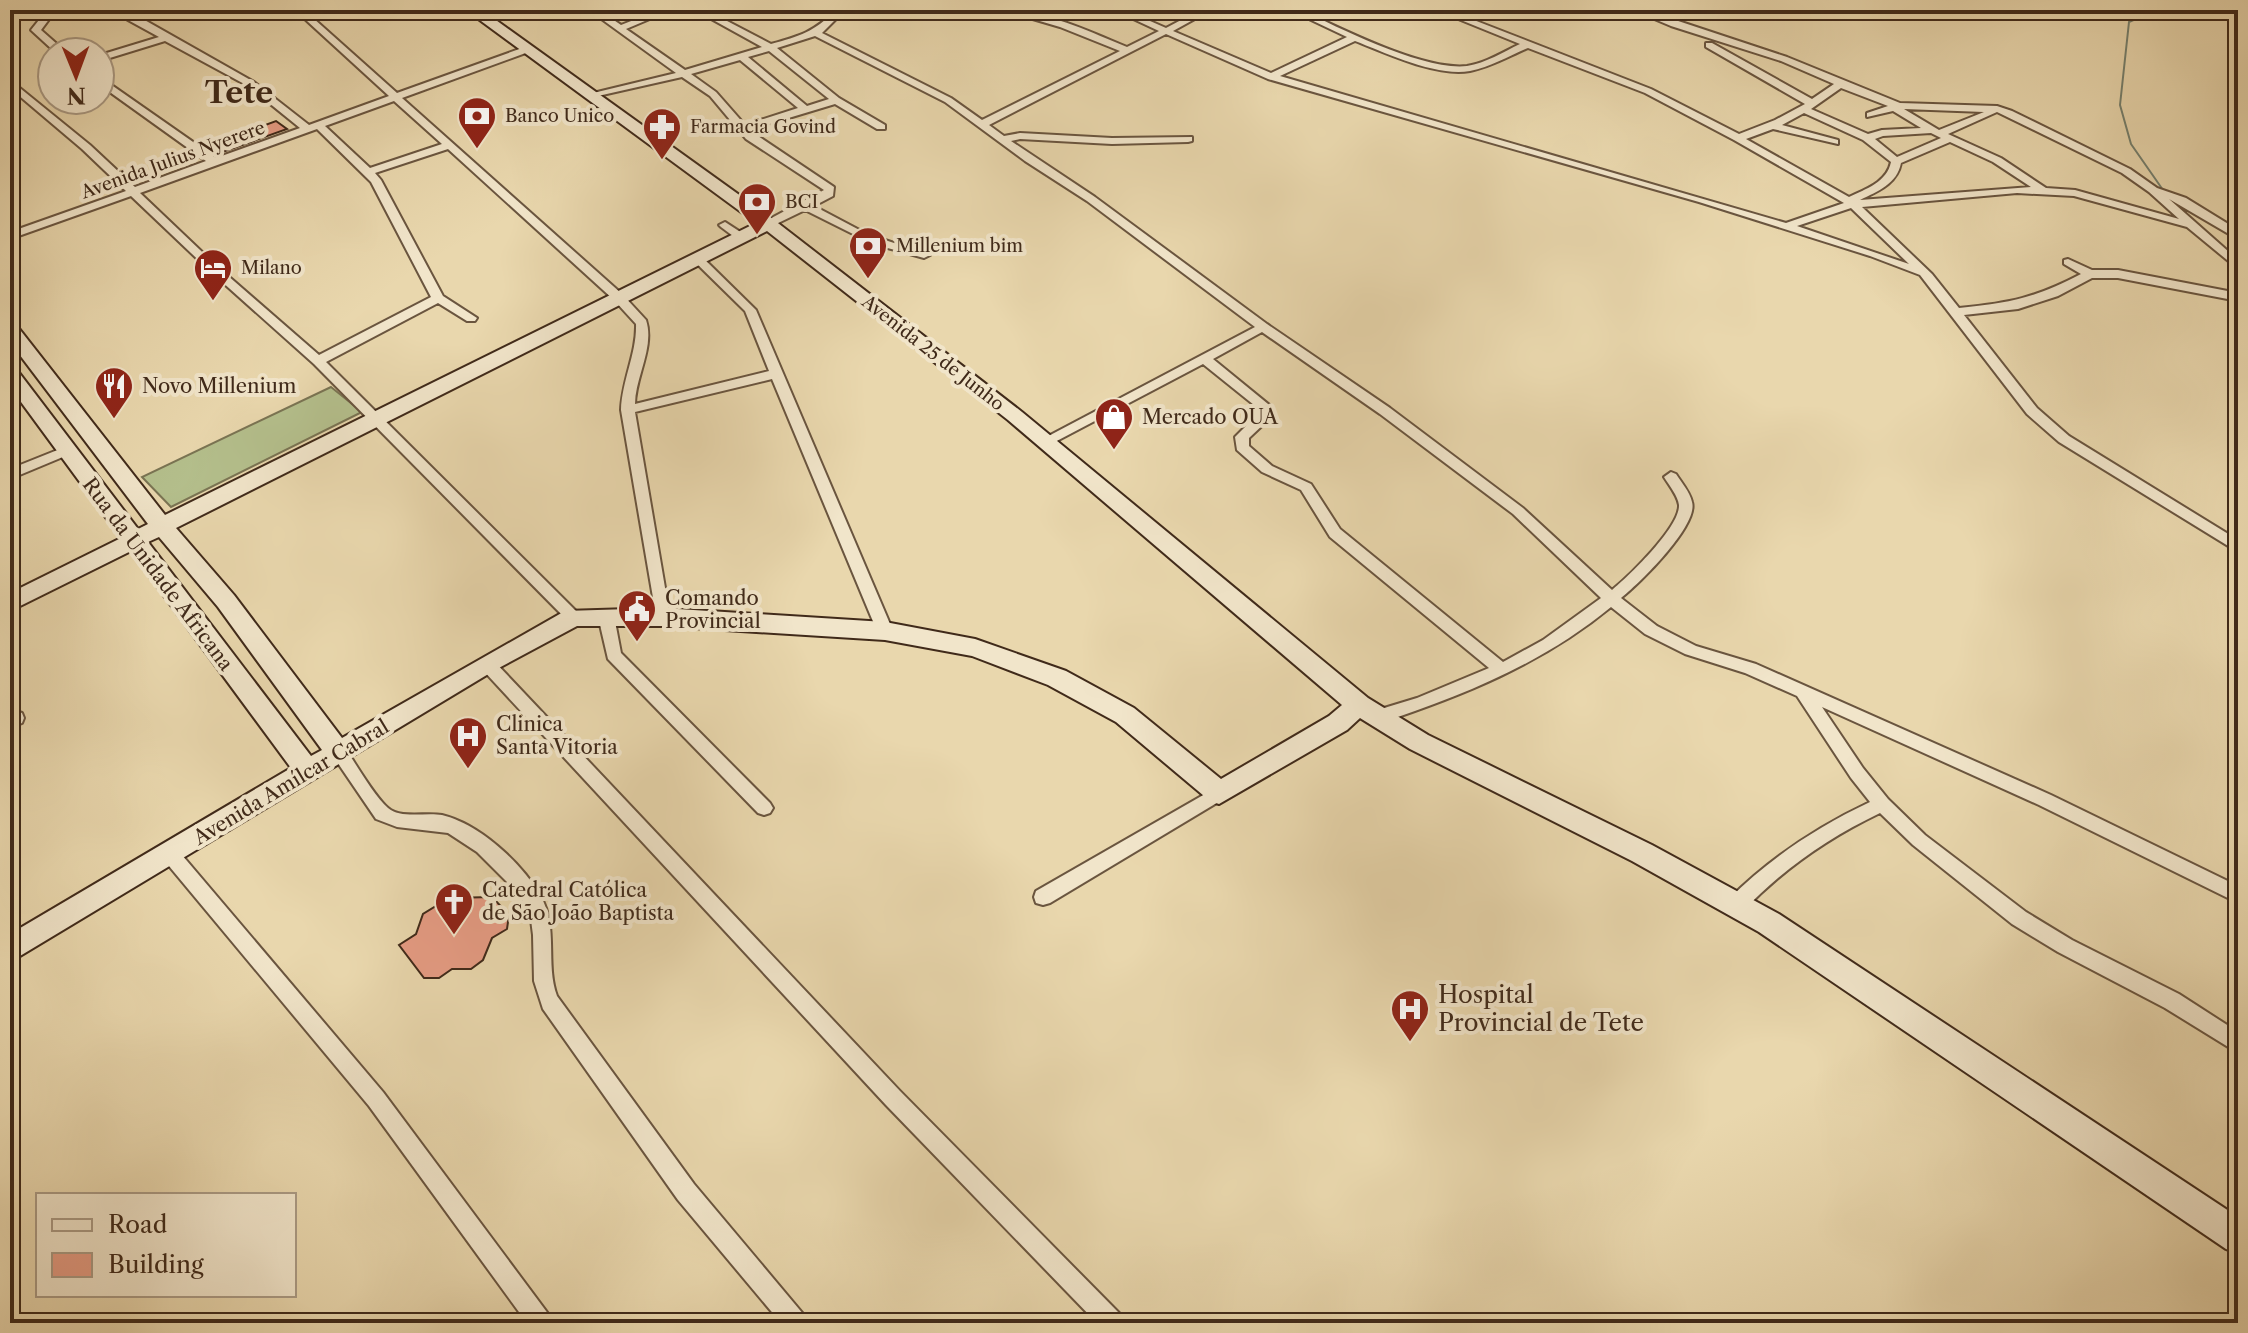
<svg xmlns="http://www.w3.org/2000/svg" width="2248" height="1333" font-family="'Libre Caslon Text',serif">
<style>
.green{fill:#b4bf8c;stroke:#7a7453;stroke-width:2}
.lines{fill:none;stroke-linecap:round;stroke-linejoin:round}
.stream{stroke:#75806e;stroke-width:2}
.building{fill:#e69c84;stroke:#402a1a;stroke-width:2}
.street-casing{stroke:#6a553f;stroke-width:4}
.secondary-casing{stroke:#402a1a;stroke-width:4}
.street{fill:#f1e5ca;fill-rule:evenodd}
.secondary{fill:#f1e5ca;fill-rule:evenodd}
.labels{text-anchor:middle;stroke-width:8;stroke-linejoin:round;paint-order:stroke}
.far-poi-label{font-size:18px;fill:#402a1a;stroke:#f1e5ca;text-anchor:start}
.far-street-label{font-size:18px;fill:#402a1a;stroke:#f1e5ca}
.poi-label{font-size:20px;fill:#402a1a;stroke:#f1e5ca;text-anchor:start}
.street-label{font-size:20px;fill:#402a1a;stroke:#f1e5ca}
.near-poi-label{font-size:24px;fill:#402a1a;stroke:#f1e5ca;text-anchor:start}
.far-town-label{font-size:30px;font-weight:bold;fill:#402a1a;stroke:#f1e5ca}
</style>
<rect width="100%" height="100%" fill="#e9d7ad"/>
<filter id="stains"><feTurbulence type="fractalNoise" baseFrequency=".0025" numOctaves="4"/><feColorMatrix values="0 0 0 0 .2 0 0 0 0 .09 0 0 0 0 .02 0 0 0 .5 -.17"/></filter>
<radialGradient id="worn" r=".72"><stop offset=".6" stop-color="#630" stop-opacity="0"/><stop offset="1" stop-color="#630" stop-opacity=".3"/></radialGradient>
<path class="green" d="M331,387L362,412L171,507L142,477Z"/>
<g class="lines">
<path class="stream" d="M2156,10L2129,22L2120,105L2131,144L2163,190"/>
</g>
<g class="building">
<path d="M276,121L287,129L217,154L206,147Z"/>
<path d="M492,897L509,915L507,929L492,938L483,960L471,969H452L439,978H424L399,945L416,934L423,914L449,898Z"/>
</g>
<g class="lines">
<defs>
<g id="street">
<path d="M47,10H56L41,30L66,52H55L31,30Z"/>
<path d="M118,10H128L135,14L161,10H272C242,26 179,9 141,18L254,82L309,125L389,96L295,10H304L397,93L525,47H531V51L402,98L622,294L646,320C655,347 635,377 635,404L769,371L745,311L693,260V256H701L756,310L893,631L891,635H879L877,631L772,379L635,412L670,617L662,623L657,621L621,410C622,380 637,353 636,324L614,300L448,149L375,173L381,180L443,296L477,318L475,321H467L438,303L326,362L578,613L581,617L578,621H568L314,364L211,272L131,196L10,239V232L126,191L82,149L10,88V80L90,145L135,187L206,161L100,85V77L216,158L300,128L248,86L165,41L100,61V55L159,37L128,20ZM394,101L442,144L370,168L325,126ZM317,129L371,182L431,297L319,355L219,268L140,193Z"/>
<path d="M589,10H599L621,25L659,10H671L626,29L685,70L762,47L695,10H706L771,44C800,36 814,32 836,10H845L822,33L951,98L982,120L1120,51L1060,27L1002,10C1045,10 1088,31 1127,47L1159,31L1114,10H1125L1166,28L1200,10H1211L1173,31L1271,73L1347,37L1290,10H1301C1342,29 1424,71 1467,66C1486,63 1503,52 1520,44L1436,10H1448L1651,89L1739,134L1775,120L1805,104L1706,47V43H1712L1812,99L1834,84L1781,61L1671,26L1633,10H1645L1787,57L1900,103L1997,106L2012,111L2130,169L2157,188L2186,198L2238,230V238L2234,237L2169,199L2238,260V269L2187,227L2074,196L2017,193L1862,207L1932,274L1959,308C2010,303 2035,298 2081,274L2064,264V260L2068,259L2092,270H2118L2238,293V301L2118,278H2092L2058,296L2018,309L1964,315L2037,408L2069,436L2238,540V552L2059,442L2027,414L1920,275L1870,256L1699,202L1268,79L1166,34L989,125L1004,136L1020,133L1112,138L1192,137V141L1188,142L1112,144L1020,139L1011,141L1095,197L1267,324L1390,408L1523,508L1612,590C1629,576 1680,527 1679,505C1678,496 1669,485 1664,477L1671,472L1676,474C1681,482 1690,492 1692,502C1699,525 1639,584 1621,598L1657,626L1696,646L1756,664L2051,795L2238,886V903L2039,805L1822,707L1863,768L1888,799L1925,835L2026,912L2072,940L2179,994L2238,1032V1053L2165,1008L2058,952L2012,924L1913,845L1880,813C1828,838 1783,869 1743,911L1736,913L1729,911L1727,905L1729,899C1770,858 1817,827 1870,802L1851,778L1797,696L1745,673L1685,654L1645,634L1611,607C1542,664 1462,696 1377,724L1371,722L1369,717L1371,712L1417,698L1489,668L1330,537L1301,490L1262,472L1237,450L1235,437L1255,417L1259,409L1203,364L1051,444H1041L1039,441L1255,327L1087,201L1025,161L945,102L815,36L777,48L839,98L885,125V129H877L835,104L749,130L834,187L833,196L814,206L867,234L930,255L924,258L873,244L805,210L772,226H764V222L824,190L746,139L710,96L682,77L589,98V94L676,73ZM1355,41C1386,53 1436,77 1470,71C1491,67 1509,56 1528,48L1645,93L1734,140L1844,203L1786,223L1280,76ZM769,51L829,99L807,106L748,57ZM740,60L798,108L745,125L716,92L691,74ZM1841,88L1888,106L1867,113V117L1893,111L1921,128L1882,130L1868,134L1811,109ZM1904,109L1984,112L1939,130ZM1997,112L2122,173L2149,192L2179,219L2075,190L2046,188L2001,158L1948,134ZM1804,113L1863,140L1891,162C1887,182 1866,189 1849,197L1746,139L1773,129L1838,144V140L1782,125ZM1931,133L1941,138L1897,157L1875,139L1883,136ZM1950,142L1993,162L2031,187L1860,200C1878,191 1897,184 1901,163ZM1851,208L1909,264L1797,226ZM1262,332L1380,414L1513,514L1601,598L1543,640L1503,662L1340,529L1311,484L1272,466L1249,446V438L1266,422L1273,408L1213,359Z"/>
<path d="M2236,10L2238,19L2221,11V10Z"/>
<path d="M725,222L745,235V239H737L721,227L719,225Z"/>
<path d="M65,447L72,451L70,454L10,479V469Z"/>
<path d="M606,610L614,616L621,653L770,803L773,808L770,813L764,815L758,813L608,659L598,616Z"/>
<path d="M487,658L493,660L900,1091L1121,1315L1125,1323H1097L886,1105L481,668L479,664L481,660Z"/>
<path d="M16,711L22,713L24,718L22,723L10,728V713Z"/>
<path d="M339,746L345,748C356,764 374,796 388,808C400,819 426,812 442,815C479,824 521,862 540,895C559,927 545,963 557,996L694,1184L804,1315L808,1323H781L678,1200L543,1009L534,981L533,935L530,912L518,893L477,852L448,833L397,827L376,819L331,753L333,748Z"/>
<path d="M1219,786L1225,788L1228,793L1225,798L1050,903L1043,905L1036,903L1034,897L1036,891Z"/>
<path d="M170,846L176,848L383,1092L549,1315L553,1323H527L369,1106L164,860L161,854L164,848Z"/>
</g>
<path id="secondary" d="M466,10H482L774,220L1022,412L1368,698L1428,735L1652,845L1779,914L2238,1217V1254L2226,1249L1759,932L1632,861L1410,749L1360,718L1347,730L1219,804L1210,801L1116,722L1048,685L972,656L885,640L662,626H577L495,670L10,962V934L291,768L131,551L10,611V593L121,538L10,387V368L17,370L138,529L148,524L10,342V324L17,326L165,515L756,223ZM767,231L1008,420L1342,705L1329,716L1221,779L1134,708L1066,671L975,639L885,622L662,608L565,611L342,738L234,595L176,528ZM159,537L218,607L322,750L311,756L148,542Z"/>
</defs>
<use href="#street" class="street-casing"/>
<use href="#secondary" class="secondary-casing"/>
<use href="#street" class="street"/>
<use href="#secondary" class="secondary"/>
</g>
<defs>
<symbol id="bank-pin" viewBox="-11 -11 22 30"><path d="M0 17L-7.5 6A9.5 9.5 0 1 1 7.5 6Z" fill="#8f2418" stroke="#f1e5ca"/><path d="M-6-4H6V4H-6ZM0-2.3a2.3 2.3 0 1 0 0 4.6a2.3 2.3 0 1 0 0-4.6Z" fill="#fff"/></symbol>
<symbol id="pharmacy-pin" viewBox="-11 -11 22 30"><path d="M0 17L-7.5 6A9.5 9.5 0 1 1 7.5 6Z" fill="#8f2418" stroke="#f1e5ca"/><path d="M-2-6h4v4h4v4h-4v4h-4v-4h-4v-4h4Z" fill="#fff"/></symbol>
<symbol id="hotel-pin" viewBox="-11 -11 22 30"><path d="M0 17L-7.5 6A9.5 9.5 0 1 1 7.5 6Z" fill="#8f2418" stroke="#f1e5ca"/><path d="M-6-4.5h1.5V1H6V5H4.5V3h-9V5H-6ZM-4 0a1.8 1.8 0 1 1 3.6 0ZM.5 0V-2.5h3Q6-2.5 6 0Z" fill="#fff"/></symbol>
<symbol id="restaurant-pin" viewBox="-11 -11 22 30"><path d="M0 17L-7.5 6A9.5 9.5 0 1 1 7.5 6Z" fill="#8f2418" stroke="#f1e5ca"/><path d="M-5-6h1v4h1v-4h1v4h1v-4h1v5L-1.5 .5V6h-2V.5L-5-1ZM5-6V6H3V1.5H1.5Q1.5-4 5-6Z" fill="#fff"/></symbol>
<symbol id="shop-pin" viewBox="-11 -11 22 30"><path d="M0 17L-7.5 6A9.5 9.5 0 1 1 7.5 6Z" fill="#8f2418" stroke="#f1e5ca"/><path d="M-5-2.5h2.3a2.7 3.5 0 0 1 5.4 0H5L5.5 6h-11ZM-1.5-2.5h3a1.5 2.3 0 0 0-3 0Z" fill="#fff"/></symbol>
<symbol id="civic-pin" viewBox="-11 -11 22 30"><path d="M0 17L-7.5 6A9.5 9.5 0 1 1 7.5 6Z" fill="#8f2418" stroke="#f1e5ca"/><path d="M-.6-6.5H3V-4.5H.6V-3L4-1V1h2V6H-6V1h2V-1L-.6-3ZM-1.2 2.5V6h2.4V2.5Z" fill="#fff"/></symbol>
<symbol id="hospital-pin" viewBox="-11 -11 22 30"><path d="M0 17L-7.5 6A9.5 9.5 0 1 1 7.5 6Z" fill="#8f2418" stroke="#f1e5ca"/><path d="M-5-5h3v3.5h4V-5h3V5h-3V1.5h-4V5h-3Z" fill="#fff"/></symbol>
<symbol id="church-pin" viewBox="-11 -11 22 30"><path d="M0 17L-7.5 6A9.5 9.5 0 1 1 7.5 6Z" fill="#8f2418" stroke="#f1e5ca"/><path d="M-1.2-6h2.4v3.5h3.3v2.4h-3.3V6h-2.4V-.1h-3.3v-2.4h3.3Z" fill="#fff"/></symbol>
</defs>
<g fill-rule="evenodd">
<use href="#bank-pin" x="455" y="94" width="44" height="60"/>
<use href="#pharmacy-pin" x="640" y="105" width="44" height="60"/>
<use href="#bank-pin" x="735" y="180" width="44" height="60"/>
<use href="#bank-pin" x="846" y="224" width="44" height="60"/>
<use href="#hotel-pin" x="191" y="246" width="44" height="60"/>
<use href="#restaurant-pin" x="92" y="364" width="44" height="60"/>
<use href="#shop-pin" x="1092" y="395" width="44" height="60"/>
<use href="#civic-pin" x="615" y="587" width="44" height="60"/>
<use href="#hospital-pin" x="446" y="714" width="44" height="60"/>
<use href="#church-pin" x="432" y="880" width="44" height="60"/>
<use href="#hospital-pin" x="1388" y="987" width="44" height="60"/>
</g>
<g class="labels">
<g class="far-poi-label">
<text x="505" y="122">Banco Unico</text>
<text x="690" y="133">Farmacia Govind</text>
<text x="785" y="208">BCI</text>
<text x="896" y="252">Millenium bim</text>
<text x="241" y="274">Milano</text>
</g>
<g class="far-street-label">
<text transform="translate(173 160) rotate(-20)" y="6">Avenida Julius Nyerere</text>
<text transform="translate(933 353) rotate(38)" y="6">Avenida 25 de Junho</text>
</g>
<g class="poi-label">
<text x="142" y="393">Novo Millenium</text>
<text x="1142" y="424">Mercado OUA</text>
<text x="665" y="605">Comando<tspan x="665" dy="23">Provincial</tspan></text>
<text x="496" y="731">Clinica<tspan x="496" dy="23">Santa Vitoria</tspan></text>
<text x="482" y="897">Catedral Católica<tspan x="482" dy="23">de São João Baptista</tspan></text>
</g>
<g class="street-label">
<text transform="translate(158 574) rotate(53)" y="7">Rua da Unidade Africana</text>
<text transform="translate(291 782) rotate(-31)" y="7">Avenida Amílcar Cabral</text>
</g>
<g class="near-poi-label">
<text x="1438" y="1003">Hospital<tspan x="1438" dy="28">Provincial de Tete</tspan></text>
</g>
<g class="far-town-label">
<text x="239" y="103">Tete</text>
</g>
</g>
<rect width="2248" height="1333" fill="none" stroke="#e9d7ad" stroke-width="40"/>
<rect x="12" y="12" width="2224" height="1309" fill="none" stroke="#402a1a" stroke-width="4"/>
<rect x="20" y="20" width="2208" height="1293" fill="none" stroke="#402a1a" stroke-width="2"/>
<rect x="36" y="1193" width="260" height="104" fill="#f1e5ca" stroke="#aa9a84" stroke-width="2"/>
<rect x="52" y="1219" width="40" height="12" fill="#f1e5ca" stroke="#aa9a84" stroke-width="2"/>
<text x="108" y="1233" font-size="24" fill="#402a1a">Road</text>
<rect x="52" y="1253" width="40" height="24" fill="#e69c84" stroke="#aa9a84" stroke-width="2"/>
<text x="108" y="1273" font-size="24" fill="#402a1a">Building</text>
<g transform="translate(76 76) rotate(179)"><circle r="38" fill="#f1e5ca" stroke="#aa9a84" stroke-width="2"/>
<path d="M0-6L14 30L0 20L-14 30Z" fill="#8f2418"/>
<text y="-12" font-size="22" font-weight="bold" text-anchor="middle" fill="#402a1a">N</text>
</g>
<rect width="100%" height="100%" filter="url(#stains)"/>
<rect width="100%" height="100%" fill="url(#worn)"/>
</svg>
